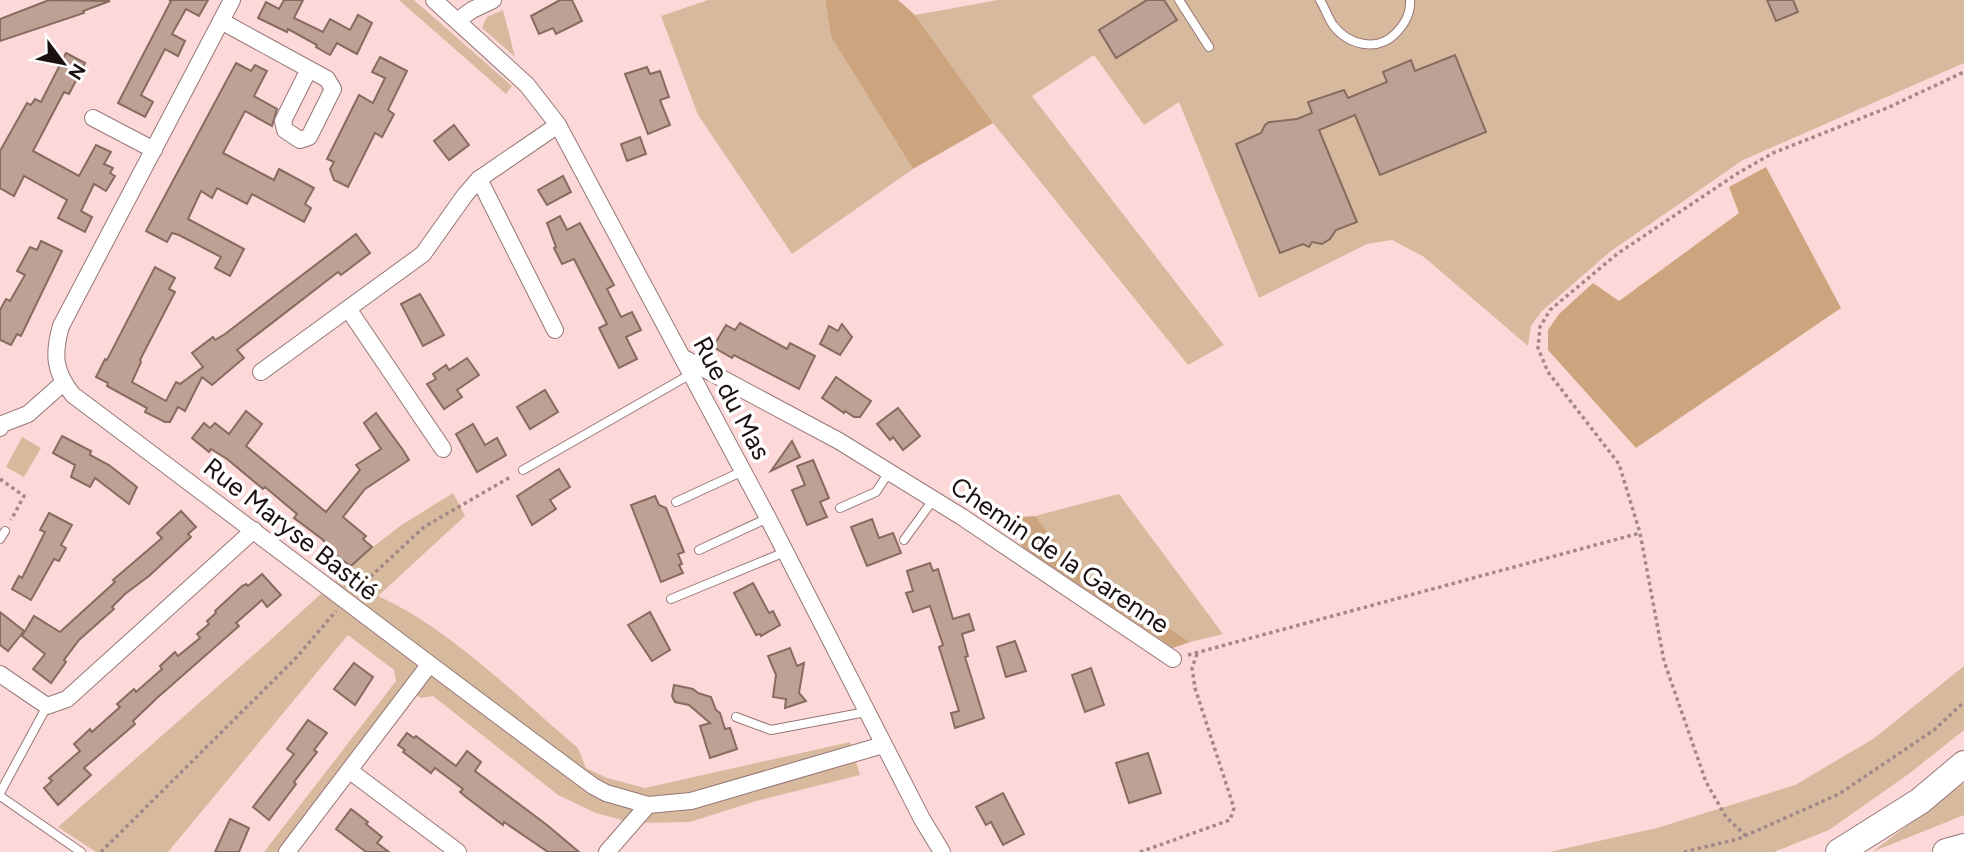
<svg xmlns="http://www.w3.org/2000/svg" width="1964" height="852" font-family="Figtree,sans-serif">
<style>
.green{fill:#d7ba9e}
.forest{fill:#cca57f}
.building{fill:#bea095;stroke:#866b60;stroke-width:2}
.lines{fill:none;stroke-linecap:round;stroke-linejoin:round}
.service-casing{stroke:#967776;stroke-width:10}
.minor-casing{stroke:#967776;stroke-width:18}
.trunk-casing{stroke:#967776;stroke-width:28}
.path{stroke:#a28988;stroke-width:3.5;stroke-dasharray:3.5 3.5;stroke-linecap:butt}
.service{stroke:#fff;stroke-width:8}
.minor{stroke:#fff;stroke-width:16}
.trunk{stroke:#fff;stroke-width:26}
.labels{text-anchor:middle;stroke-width:7;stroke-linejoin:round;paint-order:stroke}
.street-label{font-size:26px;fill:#1c1111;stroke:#fff}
</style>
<rect width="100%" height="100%" fill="#fcd9d8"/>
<g class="green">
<path d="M399,0H414L512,86L506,94Z"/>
<path d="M708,0H825L831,37L913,169L792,254L698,115L661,16Z"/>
<path d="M998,0H1964V63L1743,160L1611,251L1542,311L1531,326L1528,346L1424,257L1392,240L1367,244L1259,298L1179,102L1144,125L1094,55L1032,96L1224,345L1188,365L993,123L915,15Z"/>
<path d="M503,10L515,57L482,28L487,17Z"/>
<path d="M22,437L41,448L24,477L6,467Z"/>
<path d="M453,493L465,516L378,596C451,629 516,696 578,748L586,768L607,778L645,788L850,742L860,775L756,801L690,822L633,823L596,813L558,795L433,696L421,698L410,690L287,852H264L396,681L394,670L348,635L168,852H96L58,827L266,644L369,550L400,526Z"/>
<path d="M1119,494L1223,634L1190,642L1079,570L1035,516Z"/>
<path d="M1964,666V730L1910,773L1829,830L1774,852H1549L1657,828L1795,785L1873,739Z"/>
<path d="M1964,783V815L1872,852Z"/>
</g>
<g class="forest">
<path d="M825,0H898L915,15L993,123L913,169L831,37Z"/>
<path d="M1766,167L1841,308L1636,448L1548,350V330L1559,314L1593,283L1619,301L1739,213L1729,187Z"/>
<path d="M1035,516L1079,570L1190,642L1173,648L1024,548L996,519Z"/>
</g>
<g class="building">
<path d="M49,0L110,1L83,11L84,13L0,41V19Z"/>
<path d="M169,0H208L199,16L186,9L172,34L185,41L178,56L165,49L141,95L153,102L145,117L118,103L171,1Z"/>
<path d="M284,0H303L294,18L323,32L330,19L350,30L358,15L372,23L357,54L337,43L330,55L316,47L317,45L288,29L287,32L258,18L266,2L279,9Z"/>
<path d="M560,0H572L582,21L556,34L553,28L539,34L531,16Z"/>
<path d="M1147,0H1164L1177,20L1116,58L1099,30Z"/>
<path d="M1767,0H1793L1798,12L1776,21Z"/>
<path d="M66,53L85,63L69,94L64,92L33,151L79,176L96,145L111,152L104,164L113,168L110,173L115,176L106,191L94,184L81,211L92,217L85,232L58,218L67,200L24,176L14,196L0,188V151L27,103L31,105L35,99L41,102Z"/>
<path d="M1455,55L1486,132L1380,175L1355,115L1319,130L1357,222L1336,230L1330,239L1322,244L1312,242L1309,247L1303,244L1280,253L1236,144L1261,133L1265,125L1269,122L1297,119L1312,113L1308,102L1344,90L1348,98L1387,82L1383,72L1411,60L1415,71Z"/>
<path d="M380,57L407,71L388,110L394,114L382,137L375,133L348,187L334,180L330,169L334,162L327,159L359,95L373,103L385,78L372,72Z"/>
<path d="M236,63L251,71L255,65L267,71L254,96L277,109L272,126L245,111L223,153L274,180L279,169L314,188L305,204L311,208L304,222L252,194L247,204L217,188L212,198L201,191L188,219L244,249L230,276L215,268L221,257L179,235L172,233L167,242L146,231Z"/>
<path d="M647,67L650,74L660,71L669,97L660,100L670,125L648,134L625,74Z"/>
<path d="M454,125L469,145L449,160L434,141Z"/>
<path d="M640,137L646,154L627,161L621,144Z"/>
<path d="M563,176L571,192L547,205L538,190Z"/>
<path d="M560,216L567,230L580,223L614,285L607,289L621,317L632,312L641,330L626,337L637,359L619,368L599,328L607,324L574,259L562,264L554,248L556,247L547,223Z"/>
<path d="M356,234L370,253L341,275L338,272L237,350L244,358L212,385L202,377L185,411L178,407L170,422H165L145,412L147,408L107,386L108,383L96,377L105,359L107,360L155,267L175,278L169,289L175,292L140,360L141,362L132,382L166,401L176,382L180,384L203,367L192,353L213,337L215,340L225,334Z"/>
<path d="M41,241L62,251L21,336L17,334L11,345L0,340V310L6,299L10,301L25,275L17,271L30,247L37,250Z"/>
<path d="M420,294L444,335L423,346L401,304Z"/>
<path d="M740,323L787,349L790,343L815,356L799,389L734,355L732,358L713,347L726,325L735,330Z"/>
<path d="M842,324L852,337L840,355L820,344L829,326L838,331Z"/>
<path d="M467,358L479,375L457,390L462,397L444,409L427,384L436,379L433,374L446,365L449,370Z"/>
<path d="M836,377L871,401L860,417H854L845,411L844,413L822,398Z"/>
<path d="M545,390L558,412L530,429L517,407Z"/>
<path d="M898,408L920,436L903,450L893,437L890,440L877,424Z"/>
<path d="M246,411L262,424L246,446L326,512L360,470L356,465L381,449L364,423L376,413L403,450L409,460L365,489L343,517L366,536L363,539L372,547L351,566L328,550L330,548L322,539L294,518L297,514L265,487L263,489L227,459L211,449L209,452L192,438L204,423L210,428L215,423L229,434Z"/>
<path d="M473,424L485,445L497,438L506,455L477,472L456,434Z"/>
<path d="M62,436L91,451L90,455L109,465L137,487L129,504L95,478L90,487L71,477L75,465L53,453Z"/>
<path d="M792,441L800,457L771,471Z"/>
<path d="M813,460L829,498L820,502L827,517L807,525L792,490L805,485L797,466Z"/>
<path d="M559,469L570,487L550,500L556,509L532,525L517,496Z"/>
<path d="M655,496L659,505L666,508L684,552L678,554L682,564L679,565L683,573L661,582L631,505Z"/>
<path d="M181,511L196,527L188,534L191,537L149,576L125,594L112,607L114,609L79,640L64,660L66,662L51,683L33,669L45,654L22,636L34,616L60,632L115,582L113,580L162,538L157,533Z"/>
<path d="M49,513L72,525L61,545L66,548L59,561L54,559L31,600L12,589L19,576L22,578L45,532L40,530Z"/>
<path d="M872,519L879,538L893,533L901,553L867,566L851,527Z"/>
<path d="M930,563L933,571L938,569L953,619L969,614L974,630L962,634L968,656L965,657L984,718L955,728L951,713L959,711L939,647L943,645L930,606L913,612L906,593L913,591L907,571Z"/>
<path d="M262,574L281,595L267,607L262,600L236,623L239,626L157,698L133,721L135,724L84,768L91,775L58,805L44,788L52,781L49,778L80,751L74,744L90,729L92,732L120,707L117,704L134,689L136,692L162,669L160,666L175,652L178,656L200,638L197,634L209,624L207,621L216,613L215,611L242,586L246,584L248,586Z"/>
<path d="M753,583L769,613L773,611L780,625L761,636L760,634L756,635L734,593Z"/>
<path d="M0,612L24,631L8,651L0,645Z"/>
<path d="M650,612L670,650L652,661L628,625Z"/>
<path d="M1015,641L1026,671L1006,677L997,647Z"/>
<path d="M790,648L797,666L804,663L799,693L806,701L785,708L786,699L773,697L776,675L768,656Z"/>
<path d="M354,663L373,677L355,705L334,689Z"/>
<path d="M1091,668L1104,705L1085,712L1072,675Z"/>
<path d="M674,685L693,689L698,693L711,697L716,710L720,713L725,729L730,728L737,749L710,758L700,726L710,723L689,705L675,702L672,696Z"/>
<path d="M308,720L327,733L314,750L317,752L294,782L296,784L269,820L253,807L294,754L287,749Z"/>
<path d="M407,733L414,738L416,736L456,766L467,751L481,762L475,771L547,825L579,852H548L504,822L503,825L466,797L460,792L463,789L435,768L431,773L403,752L405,750L398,745Z"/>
<path d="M1148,753L1161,793L1129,803L1116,763Z"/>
<path d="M1003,793L1024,834L1003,845L991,822L986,825L976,807Z"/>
<path d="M351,809L368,822L366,824L382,837L377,843L389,852H366L336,829Z"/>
<path d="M230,819L249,828L239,852H215Z"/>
</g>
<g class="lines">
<defs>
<g id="service">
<path d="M1179,0L1209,47"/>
<path d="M1320,0C1325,8 1328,18 1333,25C1348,45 1377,52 1395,34C1405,24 1411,14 1410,0"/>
<path d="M523,470L691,374"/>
<path d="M676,502L743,471"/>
<path d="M840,508L876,492L889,472"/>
<path d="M0,539L5,531"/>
<path d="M904,540L933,500"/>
<path d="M699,550L768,518"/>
<path d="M671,599L785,552"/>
<path d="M736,717L771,730L866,712"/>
<path d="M0,793L47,706"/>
<path d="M0,796L81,852"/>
</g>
<g id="minor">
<path d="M232,0L61,326C53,354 54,372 73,395C247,525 418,657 593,786L606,793L648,805L691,801L883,745"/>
<path d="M434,0L527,85L558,125L768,518L922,819L942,852"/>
<path d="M221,21L327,79L333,89L309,137L300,140L285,130L283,121L309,69"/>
<path d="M457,21L472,10L493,0"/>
<path d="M93,118L154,150"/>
<path d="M479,179L555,330"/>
<path d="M349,310L443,449"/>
<path d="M682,357L839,441L962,517L1173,659"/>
<path d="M261,372L423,254L465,195L479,179L558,125"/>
<path d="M0,428L2,424L28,414L63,383"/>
<path d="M0,674L47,706L67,699L254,530"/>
<path d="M350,771L458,852"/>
<path d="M287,852L429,665"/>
<path d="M607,852L648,805"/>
</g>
<g id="trunk">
<path d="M1839,852L1920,801L1964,764"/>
<path d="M1946,852L1964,847"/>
</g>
</defs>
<use href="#service" class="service-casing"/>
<use href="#minor" class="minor-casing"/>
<use href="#trunk" class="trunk-casing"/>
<g class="path">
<path d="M0,479L24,496L11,520"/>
<path d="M355,591L424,527L512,476"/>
<path d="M1188,655L1640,533"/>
<path d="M1746,836L1726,817L1706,782L1664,661L1640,533L1619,464L1548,372L1538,348L1540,327L1550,310L1617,254L1738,173L1773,153L1887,108L1964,72"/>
<path d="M101,852L296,658L336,611"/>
<path d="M1140,852L1230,820L1234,808L1195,688L1192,668L1197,654"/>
<path d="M1684,852L1738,839L1839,794L1934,730L1964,702"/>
</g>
<use href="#service" class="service"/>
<use href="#minor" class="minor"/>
<use href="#trunk" class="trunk"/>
</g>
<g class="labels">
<g class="street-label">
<text transform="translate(732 398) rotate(62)" y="9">Rue du Mas</text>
<text transform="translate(291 529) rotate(38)" y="9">Rue Maryse Bastié</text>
<text transform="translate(1060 555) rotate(34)" y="9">Chemin de la Garenne</text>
</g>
</g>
<g transform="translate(63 63) rotate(122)" stroke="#ffffff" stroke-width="5" paint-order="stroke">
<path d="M0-5L12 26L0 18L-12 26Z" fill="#1c1111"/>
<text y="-10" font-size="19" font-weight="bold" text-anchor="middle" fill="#1c1111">N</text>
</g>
</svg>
